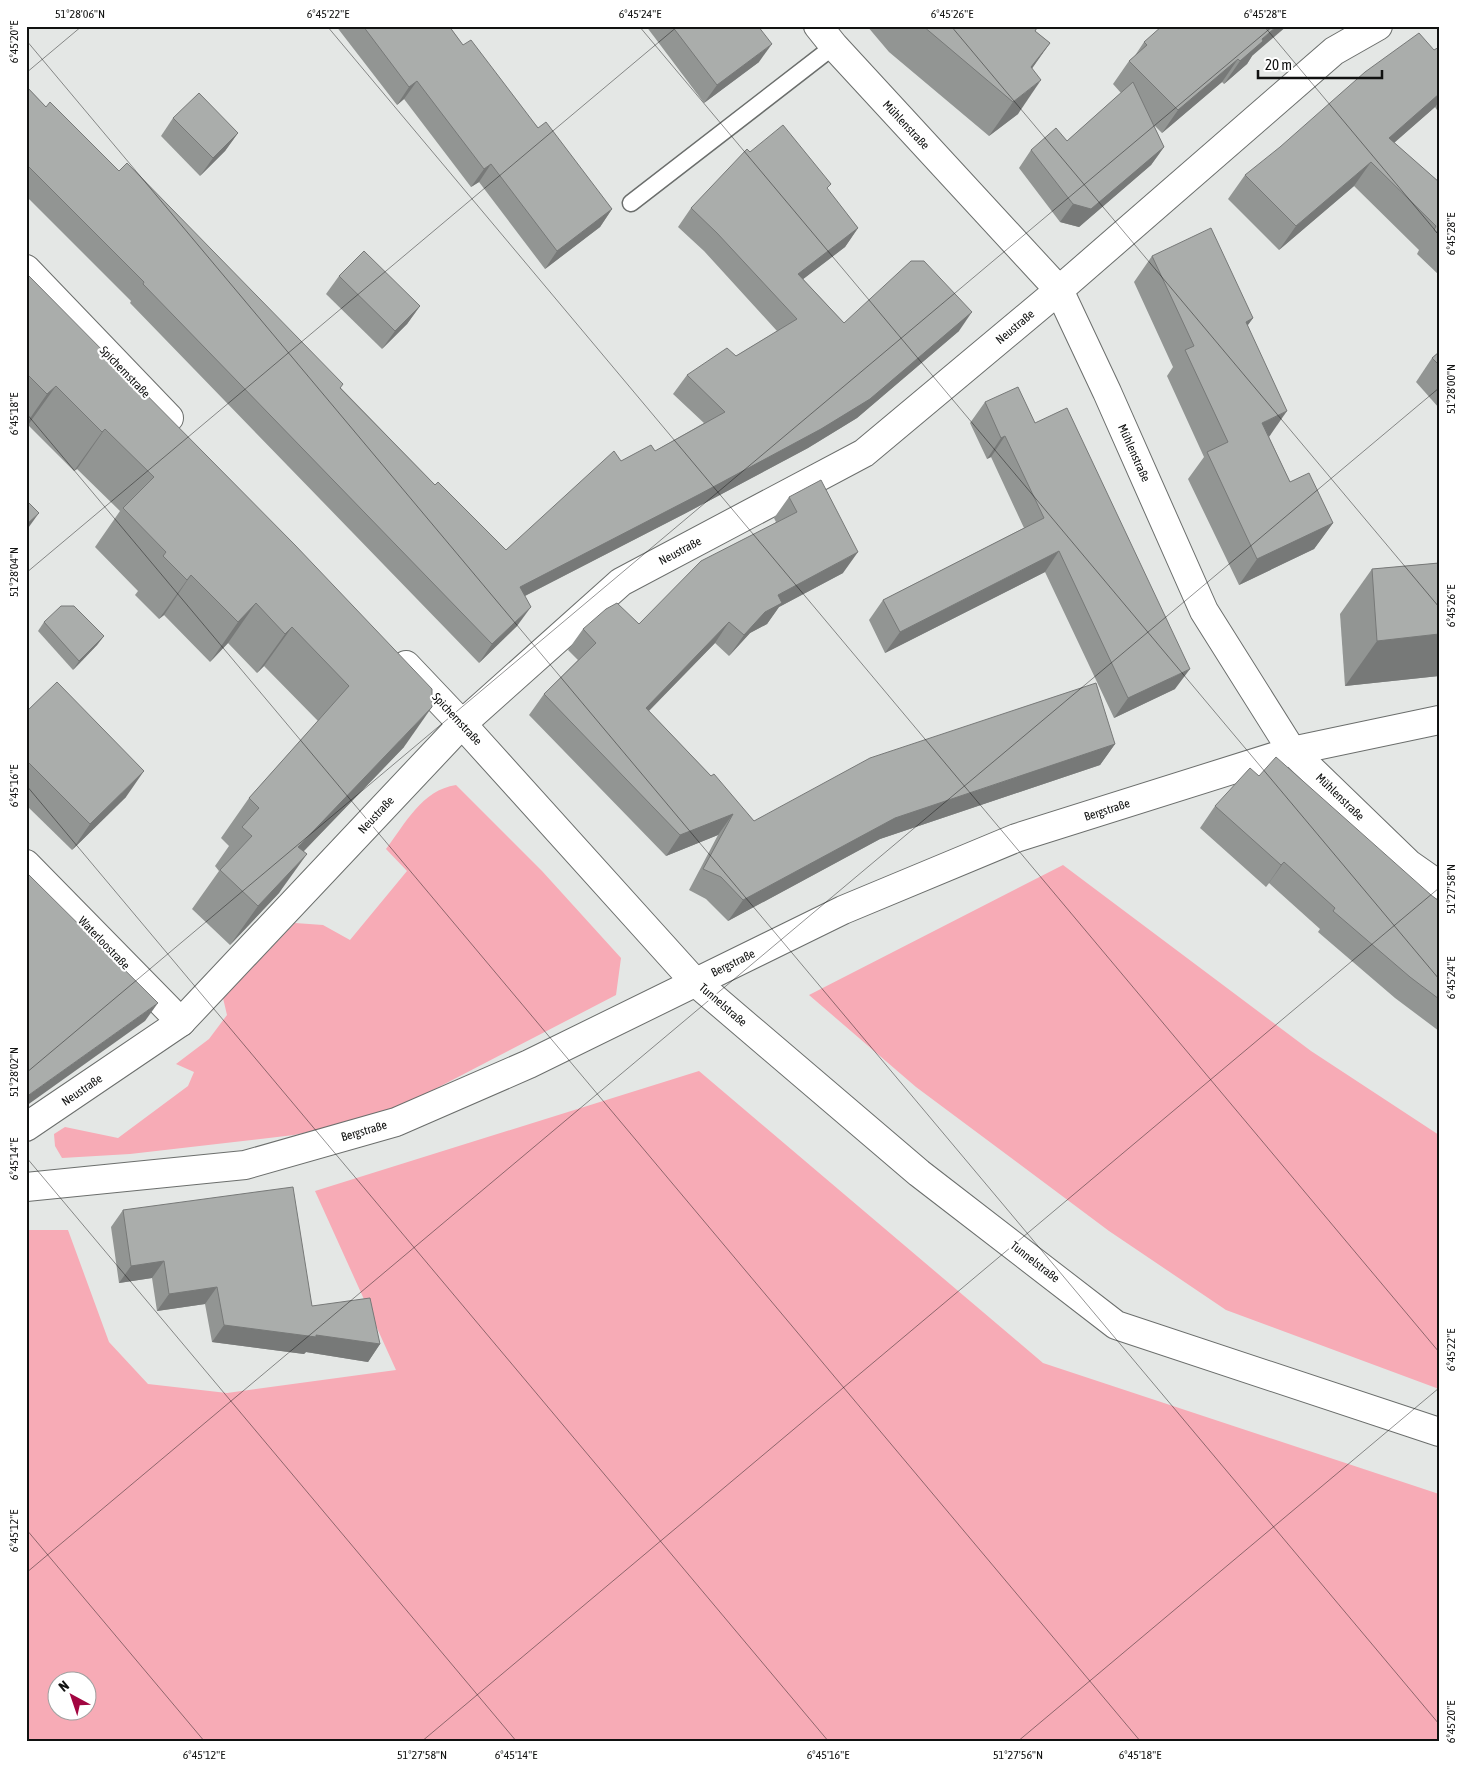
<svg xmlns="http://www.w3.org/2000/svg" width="1465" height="1768" font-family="'Asap Condensed',sans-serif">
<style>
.green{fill:#f7abb6;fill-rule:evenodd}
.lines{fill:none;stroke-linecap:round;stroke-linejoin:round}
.service-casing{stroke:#6b6e6c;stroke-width:19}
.minor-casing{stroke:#6b6e6c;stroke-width:30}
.service{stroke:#fff;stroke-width:16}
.minor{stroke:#fff;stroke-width:28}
.wall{fill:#929593}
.shaded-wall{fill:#777978}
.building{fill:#aaadab;stroke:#777978}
.ticks{fill:none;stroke:#111211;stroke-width:1;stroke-opacity:0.45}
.labels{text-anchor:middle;stroke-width:4.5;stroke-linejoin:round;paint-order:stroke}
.street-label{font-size:12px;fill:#111211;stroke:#fff}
.neatline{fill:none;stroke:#111211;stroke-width:2}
.ticks-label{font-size:12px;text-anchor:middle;fill:#111211}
</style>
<rect width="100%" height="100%" fill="#e4e7e5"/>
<g class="green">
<path d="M456,785L542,871L621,958L616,995L385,1115L294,1135L130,1154L62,1158L55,1146L54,1134L65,1127L118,1138L188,1086L194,1072L176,1064L209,1039L227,1015L223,998L295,923L323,925L350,940L407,871L386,849C405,824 422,790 456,785Z"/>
<path d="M1063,865L1311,1051L1439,1135V1389L1226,1310L1109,1231L916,1087L809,995Z"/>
<path d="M699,1071L1043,1363L1439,1494V1742H26V1230H68L109,1342L148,1384L227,1393L396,1370L315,1191ZM58,1680H88V1710H58Z"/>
</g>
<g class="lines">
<defs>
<path id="service" d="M631,203L834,46"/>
<g id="minor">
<path d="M818,26L834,46L1059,290L1107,392L1204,611L1292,751L1409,864L1439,885"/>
<path d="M26,269L169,418"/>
<path d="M406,665L462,724L694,981L919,1173L1116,1325L1439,1432"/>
<path d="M26,864L181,1022"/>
<path d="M26,1127L181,1022L462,724L621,582L864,453L1059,290L1334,51L1378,26"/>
<path d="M26,1187L245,1165L396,1122L529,1064L843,910L1016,838L1292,751L1439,720"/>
</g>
</defs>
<use href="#service" class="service-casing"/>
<use href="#minor" class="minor-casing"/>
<use href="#service" class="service"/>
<use href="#minor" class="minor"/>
</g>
<g class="wall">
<path d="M336,26H449L463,45L612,209L600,227L545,269L479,182L471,187L404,99L397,105Z"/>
<path d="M646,26H758L759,62L704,103Z"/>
<path d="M867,26H1039L1035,31L1050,43L1032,68L1018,114L989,136L889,52Z"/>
<path d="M1144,42L1252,56L1247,64L1224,84L1222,82L1162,133L1153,124L1164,147L1151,165L1079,227L1060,222L1019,168L1031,150L1067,141L1121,93L1113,84L1129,61L1134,57Z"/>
<path d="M1439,47V113L1435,107L1394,143L1439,182V275L1417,254L1419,250L1354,186L1279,250L1228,199L1245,175Z"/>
<path d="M26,86L46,107L119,171L341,388L435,485L506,550L621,461L655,451L704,423L673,394L687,375L736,356L777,331L704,251L678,227L691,208L750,152L827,189L858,228L845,247L803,279L844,323L959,331L857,418L808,448L686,513L525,596L517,626L479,663L130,303L131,301L26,196Z"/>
<path d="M173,118L238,133L225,151L200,176L161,136Z"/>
<path d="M1152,256L1253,318L1247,326L1269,437L1290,482L1333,523L1314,549L1239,585L1188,479L1204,457L1167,376L1173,367L1134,282Z"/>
<path d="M26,273L404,747L304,851L279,893L230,945L192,909L219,871L215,866L229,846L221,838L249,798L318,721L264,666L257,673L228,643L210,662L164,615L159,619L135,595L138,591L95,547L120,511L77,469L74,471L28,425L26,427Z"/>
<path d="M339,276L420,306L407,324L382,349L326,294Z"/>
<path d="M1439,352V408L1416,382L1432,358Z"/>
<path d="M985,402L1035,423L1175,689L1114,718L1045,572L885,653L869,620L883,600L1024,528L991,457L987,459L970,423Z"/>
<path d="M789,497L843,573L779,607L767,624L750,633L729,656L715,643L649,711L754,821L1115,744L1100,765L880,839L728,921L706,899L689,890L718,835L666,856L529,715L544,694L578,660L568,650L583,629L639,624L776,522L774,518Z"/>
<path d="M1439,563V676L1345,686L1340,614L1372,569Z"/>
<path d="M44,622L104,636L97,645L73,670L38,631Z"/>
<path d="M26,712L126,797L72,850L26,805Z"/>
<path d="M1259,776L1439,901V1031L1395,998L1318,932L1320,929L1269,883L1266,887L1200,828L1215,806Z"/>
<path d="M123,1210L312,1306L380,1344L368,1362L306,1352L304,1354L212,1342L205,1304L157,1311L152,1278L119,1283L111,1227Z"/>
</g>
<g class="shaded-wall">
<path d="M1277,26H1287L1252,56L1247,64L1224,84L1240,61L1262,39Z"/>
<path d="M1050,43L1026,77L1007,101L1031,67Z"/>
<path d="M772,44L759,62L704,103L717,85Z"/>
<path d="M1238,59L1222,82L1162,133L1178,110Z"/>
<path d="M1041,80L1018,114L989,136L1013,102Z"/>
<path d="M417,81L404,99L397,105L409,87Z"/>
<path d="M1439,94V102L1435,107L1372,162L1389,138Z"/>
<path d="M238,133L225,151L200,176L213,158Z"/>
<path d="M1164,147L1151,165L1079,227L1060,222L1073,204Z"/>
<path d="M1371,162L1354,186L1279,250L1296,226Z"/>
<path d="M491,164L479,182L471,187L484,169Z"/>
<path d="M612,209L600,227L545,269L557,251Z"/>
<path d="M858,228L845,247L785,293L798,274Z"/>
<path d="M420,306L407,324L382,349L395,331Z"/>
<path d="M972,312L959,331L857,418L808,448L686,513L507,605L520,587Z"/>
<path d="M1253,318L1234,344L1246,322Z"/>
<path d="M56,386L28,425L26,427V424L47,394Z"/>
<path d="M1287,411L1269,437L1262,423Z"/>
<path d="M105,429L77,469L74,471L102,432Z"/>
<path d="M1005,436L991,457L987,459L1001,438Z"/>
<path d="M39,513L26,531V525Z"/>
<path d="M1333,523L1314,549L1239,585L1257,559Z"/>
<path d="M1059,551L1045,572L885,653L900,632Z"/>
<path d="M858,552L843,573L779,607L767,624L750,633L729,656L744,635L778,595Z"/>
<path d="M191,575L164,615L159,619L187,580Z"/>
<path d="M256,603L228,643L210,662L238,622Z"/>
<path d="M531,607L517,626L479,663L492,644Z"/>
<path d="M729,622L715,643L631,729L646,708Z"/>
<path d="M292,627L264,666L257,673L285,634Z"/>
<path d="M1439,634V676L1345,686L1377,641Z"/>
<path d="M104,636L97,645L73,670L79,661Z"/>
<path d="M1190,669L1175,689L1114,718L1128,698Z"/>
<path d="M432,707L404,747L270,886L298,847Z"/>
<path d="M1115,744L1100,765L880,839L728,921L743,900L895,818Z"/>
<path d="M144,771L126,797L72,850L90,824Z"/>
<path d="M733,814L718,835L666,856L680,835Z"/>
<path d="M307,854L279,893L230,945L258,906Z"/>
<path d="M1284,862L1269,883L1266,887L1281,865Z"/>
<path d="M158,1003L145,1021L26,1106V1097Z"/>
<path d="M164,1261L152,1278L119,1283L131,1266Z"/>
<path d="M217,1287L205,1304L157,1311L169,1294Z"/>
<path d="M224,1325L316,1335L380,1344L368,1362L306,1352L304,1354L212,1342Z"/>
</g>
<g class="building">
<path d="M363,26H449L463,45L471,40L538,128L546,122L612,209L557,251L491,164L484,169L417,81L409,87Z"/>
<path d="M672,26H758L772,44L717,85Z"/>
<path d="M923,26H1038L1035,31L1050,43L1031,67L1041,80L1013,102Z"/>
<path d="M1162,26H1277L1262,39L1263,41L1240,61L1238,59L1178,110L1129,61L1147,45L1144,42Z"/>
<path d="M1419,33L1434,50L1439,47V94L1389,138L1439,182V235L1434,230L1436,226L1371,162L1296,226L1245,175L1280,147L1365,72Z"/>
<path d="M1133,82L1164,147L1091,209L1073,204L1031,150L1056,128L1067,141Z"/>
<path d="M26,86L46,107L50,102L119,171L127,163L343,384L340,388L435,485L438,482L506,550L614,451L621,461L651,445L655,451L725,412L687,375L727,348L736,356L797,319L717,233L691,208L747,149L750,152L783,125L831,184L827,188L858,228L798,274L844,323L911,261H924L972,312L870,399L821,429L700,494L520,587L531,607L492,644L143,284L144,282L26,164Z"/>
<path d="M199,93L238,133L213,158L173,118Z"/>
<path d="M1211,228L1253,318L1246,322L1287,411L1262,423L1290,482L1309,473L1333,523L1257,559L1207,452L1228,442L1185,350L1194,346L1152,256Z"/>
<path d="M364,251L420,306L395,331L339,276Z"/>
<path d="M26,273L295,545L432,689V707L298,847L307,854L258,906L220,870L252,836L242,827L259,808L249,798L349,686L292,627L285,634L256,603L238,622L191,575L187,580L163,556L166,552L123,508L154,477L105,429L102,432L56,386L47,394L26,373Z"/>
<path d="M1439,352V365L1432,358Z"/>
<path d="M1018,387L1035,423L1067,408L1190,669L1128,698L1059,551L900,632L883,600L1044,518L1005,436L1001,438L985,402Z"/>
<path d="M821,480L858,552L778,595L782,603L765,612L744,635L729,622L646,708L711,776L714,774L754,821L870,758L1096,683L1115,744L895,818L743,900L721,877L703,869L733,814L680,835L544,694L596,643L583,629L606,609L617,603L639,624L701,561L797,512L789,497Z"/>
<path d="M26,500L39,513L26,525Z"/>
<path d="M1439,563V634L1377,641L1372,569Z"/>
<path d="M61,606H74L104,636L79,661L44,622Z"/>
<path d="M57,682L144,771L90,824L26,760V712Z"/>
<path d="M1276,757L1431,895L1439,901V999L1410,977L1333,911L1335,908L1284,862L1281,865L1215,806L1250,768L1259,776Z"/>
<path d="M26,872L158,1003L26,1097Z"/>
<path d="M293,1187L312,1306L370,1298L380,1344L316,1335V1337L224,1325L217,1287L169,1294L164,1261L131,1266L123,1210Z"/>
</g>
<path class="ticks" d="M327,26L1439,1352M639,26L1439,979M951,26L1439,607M1264,26L1439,235M26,40L1439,1724M26,73L82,26M26,413L1141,1742M26,573L678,26M26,785L829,1742M26,1073L1273,26M26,1157L517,1742M26,1529L205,1742M26,1573L1439,388M421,1742L1439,888M1017,1742L1439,1388"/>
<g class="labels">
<g class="street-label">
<text transform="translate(906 125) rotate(47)" y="4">Mühlenstraße</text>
<text transform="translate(1015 327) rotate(-40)" y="4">Neustraße</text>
<text transform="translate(125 372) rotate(46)" y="4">Spichernstraße</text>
<text transform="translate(1134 453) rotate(66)" y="4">Mühlenstraße</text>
<text transform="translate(680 551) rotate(-28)" y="4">Neustraße</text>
<text transform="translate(457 719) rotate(47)" y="4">Spichernstraße</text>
<text transform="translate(1340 797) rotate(44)" y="4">Mühlenstraße</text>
<text transform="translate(1107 810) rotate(-18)" y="4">Bergstraße</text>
<text transform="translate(376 815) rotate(-47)" y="4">Neustraße</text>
<text transform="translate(104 943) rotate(46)" y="4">Waterloostraße</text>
<text transform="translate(733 963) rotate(-26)" y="4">Bergstraße</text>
<text transform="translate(723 1005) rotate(41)" y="4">Tunnelstraße</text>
<text transform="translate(82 1090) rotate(-34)" y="4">Neustraße</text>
<text transform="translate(364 1131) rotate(-16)" y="4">Bergstraße</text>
<text transform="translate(1035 1262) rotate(38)" y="4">Tunnelstraße</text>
</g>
</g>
<rect width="1465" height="1768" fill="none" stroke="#ffffff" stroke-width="55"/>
<g transform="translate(72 1696) rotate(320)"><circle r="24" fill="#ffffff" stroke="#a0a0a0"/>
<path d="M0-4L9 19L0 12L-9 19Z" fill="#a20641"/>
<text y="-8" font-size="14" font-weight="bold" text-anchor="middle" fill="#111211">N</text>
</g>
<path d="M1258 70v8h124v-8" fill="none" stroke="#111211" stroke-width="2.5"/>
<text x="1265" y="70" font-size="15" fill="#111211" stroke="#ffffff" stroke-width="4" paint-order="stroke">20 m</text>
<rect x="28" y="28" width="1410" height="1712" class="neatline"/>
<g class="ticks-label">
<text x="80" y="18">51°28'06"N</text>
<text x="328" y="18">6°45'22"E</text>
<text x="640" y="18">6°45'24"E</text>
<text x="952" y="18">6°45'26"E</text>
<text x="1265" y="18">6°45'28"E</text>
<text transform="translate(14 42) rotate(-90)" y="4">6°45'20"E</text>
<text transform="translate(1451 234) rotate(-90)" y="4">6°45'28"E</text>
<text transform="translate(1451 389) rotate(-90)" y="4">51°28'00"N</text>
<text transform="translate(14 414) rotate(-90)" y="4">6°45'18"E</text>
<text transform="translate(14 572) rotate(-90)" y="4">51°28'04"N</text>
<text transform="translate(1451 606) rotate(-90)" y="4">6°45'26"E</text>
<text transform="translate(14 786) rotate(-90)" y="4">6°45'16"E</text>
<text transform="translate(1451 889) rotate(-90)" y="4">51°27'58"N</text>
<text transform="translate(1451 978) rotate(-90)" y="4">6°45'24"E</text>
<text transform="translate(14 1072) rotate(-90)" y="4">51°28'02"N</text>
<text transform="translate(14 1159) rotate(-90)" y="4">6°45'14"E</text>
<text transform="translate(1451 1350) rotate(-90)" y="4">6°45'22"E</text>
<text transform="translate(14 1531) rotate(-90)" y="4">6°45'12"E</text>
<text transform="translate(1451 1722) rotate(-90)" y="4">6°45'20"E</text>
<text x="204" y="1759">6°45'12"E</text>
<text x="422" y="1759">51°27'58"N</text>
<text x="516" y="1759">6°45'14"E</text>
<text x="828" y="1759">6°45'16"E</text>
<text x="1018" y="1759">51°27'56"N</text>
<text x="1140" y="1759">6°45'18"E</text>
</g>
</svg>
